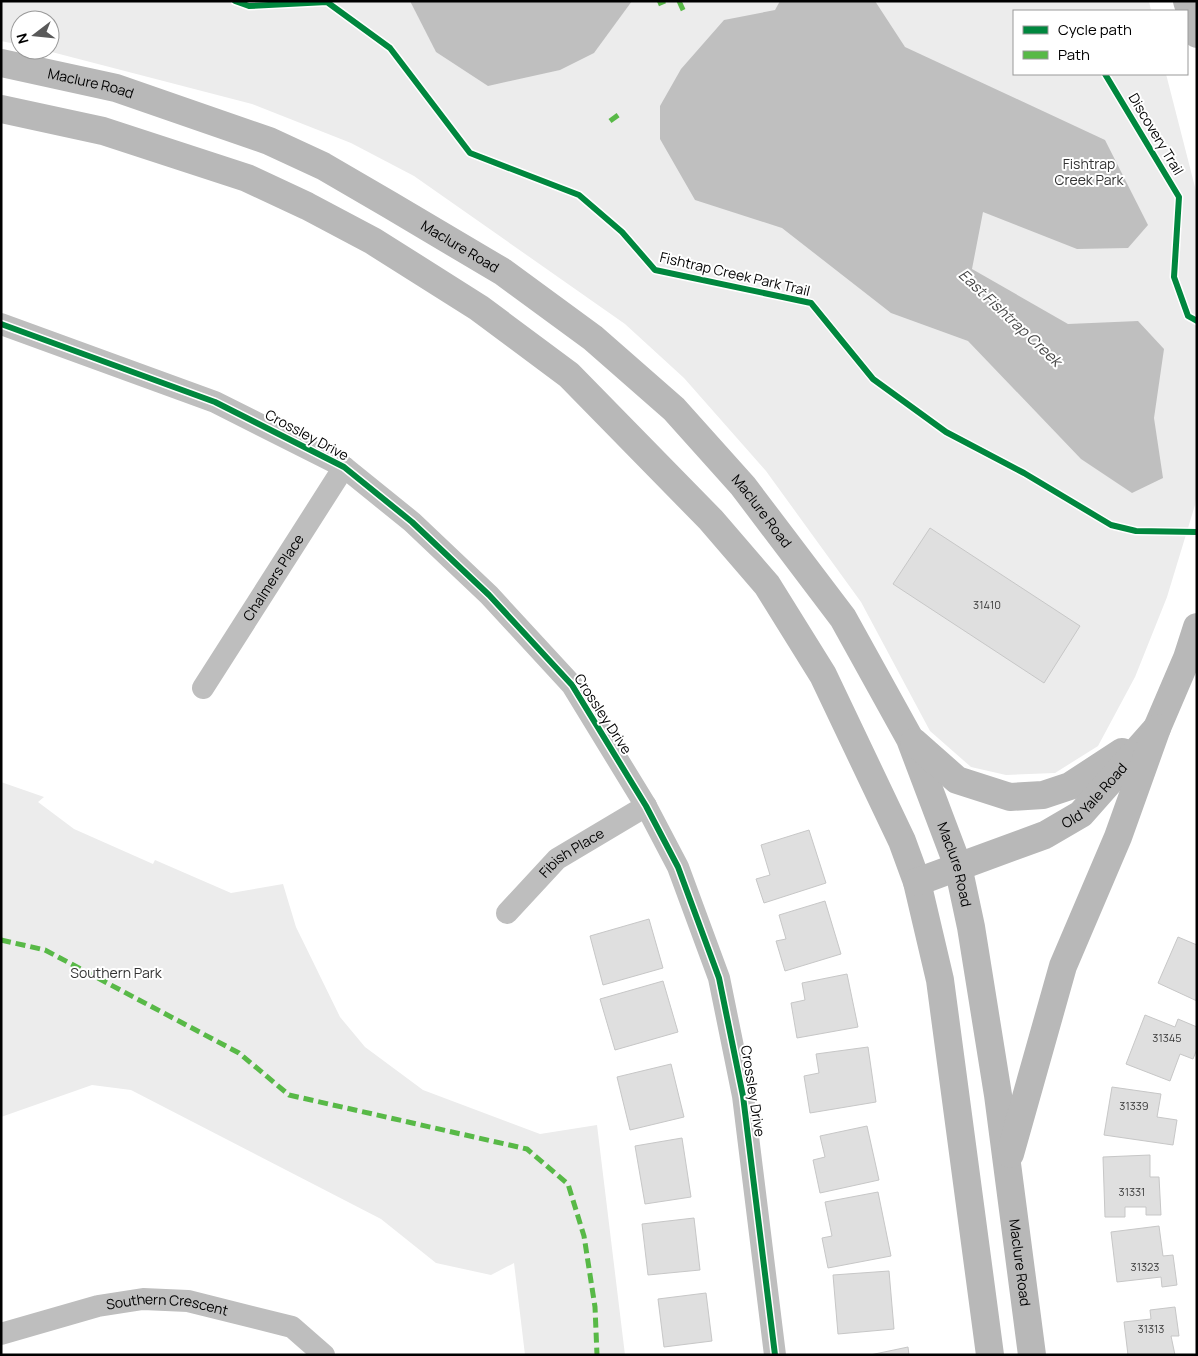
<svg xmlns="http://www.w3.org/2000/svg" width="1198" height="1356" font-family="Manrope,sans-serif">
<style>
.green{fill:#ececec}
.water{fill:#bfbfbf}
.building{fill:#dfdfdf;stroke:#c7c7c7}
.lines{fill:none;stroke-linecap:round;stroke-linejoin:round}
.street{stroke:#bebebe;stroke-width:22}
.secondary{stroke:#b8b8b8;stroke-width:28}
.quiet{stroke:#58b947;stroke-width:5;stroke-dasharray:10 5;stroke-linecap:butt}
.cycleway-casing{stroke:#fff;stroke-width:9}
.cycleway{stroke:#00873e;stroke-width:6}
.labels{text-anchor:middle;stroke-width:4;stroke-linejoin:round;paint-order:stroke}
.number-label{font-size:11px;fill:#383838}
.street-label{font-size:14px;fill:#000;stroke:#fff}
.park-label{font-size:14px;fill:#333;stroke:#fff}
.water-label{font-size:15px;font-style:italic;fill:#444;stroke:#fff}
</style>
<rect width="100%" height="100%" fill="#fff"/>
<g class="green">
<path d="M1,1H1149L1151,11H1014V74H1166L1197,195V492L1195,505L1167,597L1135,677L1098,746L1055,773L1006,775L971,767L930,731L861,602L766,471L684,378L625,324L414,176L351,143L252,104L44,50H50V20H20V45L1,41Z"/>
<path d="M1,782L44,797L38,802L74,829L153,864L155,860L231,893L283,884L296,927L340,1017L365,1047L423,1090L540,1134L597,1125L625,1355H525L514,1263L491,1275L436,1263L381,1219L131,1090L92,1085L1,1117Z"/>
</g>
<g class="water">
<path d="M410,1H632L594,53L560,70L488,86L436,52Z"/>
<path d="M780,1H875L905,47L1105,140L1148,225L1128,248L1077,249L983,212L972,269L1068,324L1138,321L1164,349L1154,418L1163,478L1132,493L1081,459L968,341L891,313L782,228L695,200L660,139V106L681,69L724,20L775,10Z"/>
</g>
<g class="building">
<path d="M930,528L1080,626L1044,683L893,584Z"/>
<path d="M809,830L826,883L764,903L756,879L770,875L761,845Z"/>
<path d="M825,901L841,954L785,971L776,941L786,939L779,915Z"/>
<path d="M649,919L663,968L603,985L590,936Z"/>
<path d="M1178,937L1197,945V1001L1158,983Z"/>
<path d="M847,974L858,1027L797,1038L791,1003L805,1000L802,983Z"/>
<path d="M663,981L678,1032L615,1050L600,999Z"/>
<path d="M1145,1015L1175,1027L1178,1019L1197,1027V1049L1193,1059L1180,1054L1170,1081L1126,1064Z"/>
<path d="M868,1047L876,1102L810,1113L804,1076L819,1073L816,1054Z"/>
<path d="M671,1064L684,1117L630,1130L617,1077Z"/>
<path d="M1112,1087L1161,1094L1157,1117L1177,1120L1173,1145L1104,1135Z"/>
<path d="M867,1126L879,1180L820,1193L813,1160L825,1157L820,1136Z"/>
<path d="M682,1138L691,1197L645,1204L635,1146Z"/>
<path d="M1150,1155V1177H1159L1161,1215H1146V1207H1125V1217H1105L1103,1157Z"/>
<path d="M878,1192L891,1256L828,1268L822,1238L832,1236L825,1202Z"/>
<path d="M694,1218L700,1270L648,1275L642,1224Z"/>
<path d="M1159,1226L1163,1256L1173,1255L1177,1285L1162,1287L1161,1277L1117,1282L1111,1232Z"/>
<path d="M889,1271L894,1329L838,1334L833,1275Z"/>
<path d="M706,1293L712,1341L664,1347L658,1299Z"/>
<path d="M1175,1307L1179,1336H1171L1175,1355H1128L1124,1322L1151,1319L1150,1310Z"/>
<path d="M908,1347L909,1355H870Z"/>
</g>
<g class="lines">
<g class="street">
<path d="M1,324L215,402L344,467L412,522L489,595L572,685L646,806L678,867L719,978L743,1096L775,1355"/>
<path id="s1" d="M203,688L344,467"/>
<path id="s2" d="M507,913L557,859L646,806"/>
<path id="s3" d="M1,1334L98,1306L143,1299L188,1301L292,1327L324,1355"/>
</g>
<g class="secondary">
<path d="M1187,1L1197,34"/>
<path id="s4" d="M1,63L116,88L269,141L323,166L390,205L503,272L593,338L674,409L743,486L843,618L910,739L958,866L971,927L998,1095L1032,1355"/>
<path d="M1,109L103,131L247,178L307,206L373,241L479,308L569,375L711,520L767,585L823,675L902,841L917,882L940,980L990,1355"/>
<path d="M914,742L957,780L1010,797L1043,795L1070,786L1122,752"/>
<path id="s5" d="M917,882L1045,835L1081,814L1157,728L1187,658L1197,627"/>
<path d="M1010,1154L1063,966L1118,837L1157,728"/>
</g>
<g class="quiet">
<path d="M679,1L684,12"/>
<path d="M658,4L665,1"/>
<path d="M610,121L621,113"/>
<path d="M1,940L45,950L239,1053L289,1095L527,1149L568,1184L584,1236L595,1307L597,1355"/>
</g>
<defs>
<g id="cycleway">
<path d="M235,1L249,6L327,2L390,48L470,153L579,195L622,232L655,270L811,303L873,379L946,432L1024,473L1111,525L1136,531L1197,532"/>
<path d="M1105,74L1179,197L1174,277L1188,316L1197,321"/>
<path d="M1,324L215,402L344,467L412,522L489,595L572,685L646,806L678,867L719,978L743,1096L775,1355"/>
</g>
</defs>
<use href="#cycleway" class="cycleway-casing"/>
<use href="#cycleway" class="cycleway"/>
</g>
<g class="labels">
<g class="number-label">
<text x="987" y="609">31410</text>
<text x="1167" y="1042">31345</text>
<text x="1134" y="1110">31339</text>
<text x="1132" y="1196">31331</text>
<text x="1145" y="1271">31323</text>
<text x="1151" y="1333">31313</text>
</g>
<g class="street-label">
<text dy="5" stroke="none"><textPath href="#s4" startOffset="92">Maclure Road</textPath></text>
<text transform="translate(1156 134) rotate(59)" y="5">Discovery Trail</text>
<text dy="5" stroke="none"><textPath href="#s4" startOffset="498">Maclure Road</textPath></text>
<text transform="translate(735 274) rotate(13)" y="5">Fishtrap Creek Park Trail</text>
<text transform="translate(307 435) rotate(28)" y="5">Crossley Drive</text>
<text dy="5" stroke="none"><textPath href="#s4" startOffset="902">Maclure Road</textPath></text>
<text dy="5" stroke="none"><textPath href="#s1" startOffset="131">Chalmers Place</textPath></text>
<text transform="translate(603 714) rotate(57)" y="5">Crossley Drive</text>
<text dy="5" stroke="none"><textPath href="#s5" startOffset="200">Old Yale Road</textPath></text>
<text dy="5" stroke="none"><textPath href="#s2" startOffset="89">Fibish Place</textPath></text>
<text dy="5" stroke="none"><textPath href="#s4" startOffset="1308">Maclure Road</textPath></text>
<text transform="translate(753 1091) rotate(81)" y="5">Crossley Drive</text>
<text dy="5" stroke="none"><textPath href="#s4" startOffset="1712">Maclure Road</textPath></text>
<text dy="5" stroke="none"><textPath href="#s3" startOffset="171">Southern Crescent</textPath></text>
</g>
<g class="park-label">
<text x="1089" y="169">Fishtrap<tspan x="1089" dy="16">Creek Park</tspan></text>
<text x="116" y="978">Southern Park</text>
</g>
<g class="water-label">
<text transform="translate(1010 318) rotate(43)" y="5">East Fishtrap Creek</text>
</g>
</g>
<rect width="1198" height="1356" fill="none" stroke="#000000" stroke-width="5"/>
<rect x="1013" y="10" width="175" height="65" fill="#ffffff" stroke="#999999"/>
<rect x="1023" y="26" width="25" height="8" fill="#00873e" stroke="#999999"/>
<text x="1058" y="35" font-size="15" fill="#000000">Cycle path</text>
<rect x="1023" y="51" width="25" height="8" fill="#58b947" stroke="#999999"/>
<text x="1058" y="60" font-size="15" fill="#000000">Path</text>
<g transform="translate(35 35) rotate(254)"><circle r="24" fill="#ffffff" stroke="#999999"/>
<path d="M0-4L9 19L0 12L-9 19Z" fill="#595959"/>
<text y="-8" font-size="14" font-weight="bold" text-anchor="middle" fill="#000000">N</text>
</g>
</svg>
